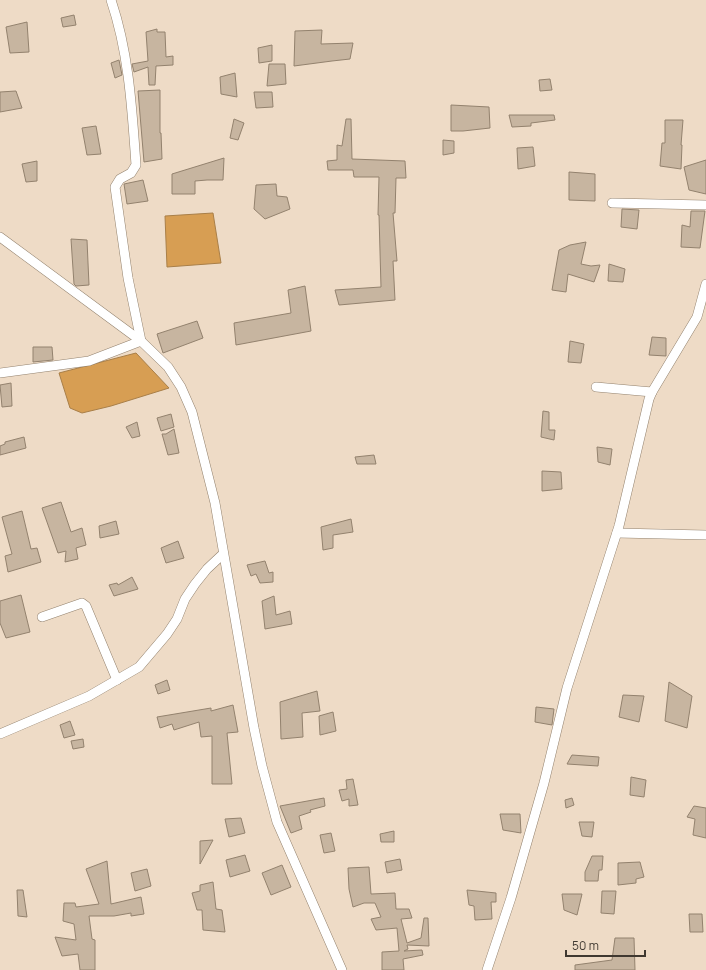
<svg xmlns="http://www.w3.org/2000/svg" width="706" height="970" font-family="Manrope,sans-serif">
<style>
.water{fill:#d79e53;stroke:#a97f48}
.building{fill:#c7b5a0;stroke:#93826e}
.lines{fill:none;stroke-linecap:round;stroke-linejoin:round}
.street-casing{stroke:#93826e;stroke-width:10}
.street{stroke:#fff;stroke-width:9}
</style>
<rect width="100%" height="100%" fill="#eedbc6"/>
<g class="water">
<path d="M213,213L221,263L167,267L165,216Z"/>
<path d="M136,353L169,388L111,406L82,413L70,408L59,373Z"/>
</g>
<g class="building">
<path d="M74,15L76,25L63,27L61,18Z"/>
<path d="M27,22L29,52L10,53L6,27Z"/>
<path d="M157,29V32H165L166,57L173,56V65L156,66L155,85H149L148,67L134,72L132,64L148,61L146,32Z"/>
<path d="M322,30L321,44L353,43L350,59L332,61L294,66L295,31Z"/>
<path d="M272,45V61L259,63L258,48Z"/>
<path d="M119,60L122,75L115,78L111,63Z"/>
<path d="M269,64H285L286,84L267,86Z"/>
<path d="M235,73L237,97L221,94L220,77Z"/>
<path d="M550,79L552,90L540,91L539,80Z"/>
<path d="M160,90V133H161L162,159L144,162L138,91Z"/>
<path d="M16,91L22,108L0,112V92Z"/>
<path d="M254,92H272L273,107L256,108Z"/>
<path d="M451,105L489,107L490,128L463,131H451Z"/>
<path d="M509,115H554L555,120L531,123V126L512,127Z"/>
<path d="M234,119L244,123L238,140L230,138Z"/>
<path d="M346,119H351L352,159L405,161L406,178H396L395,213H393L397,261H393L395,300L339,305L335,290L381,287L379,215H378L379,177H354L353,170H328L327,161L337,160V145L342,146Z"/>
<path d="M665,120H683L681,145H682L681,169L660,166L662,143H665Z"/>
<path d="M96,126L101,154L87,155L82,128Z"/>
<path d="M443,140L454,141V153L443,155Z"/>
<path d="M533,147L535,166L518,169L517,148Z"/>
<path d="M224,158L223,180H207L195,181V194H172V174Z"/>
<path d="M706,160V194L689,190L684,167Z"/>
<path d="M37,161V181L26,182L22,164Z"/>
<path d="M569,172L595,174V201L569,200Z"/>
<path d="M143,180L148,201L127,204L124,184Z"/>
<path d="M276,184L277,196L287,197L290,209L265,219L254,209L256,185Z"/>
<path d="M622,209L639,210L637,229L621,227Z"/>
<path d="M691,211H705L700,248L681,247L682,225L690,227Z"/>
<path d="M71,239L87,240L89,285L76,286L74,284Z"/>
<path d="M586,242L581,264L591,266L600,265L594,282L568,274L566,292L552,290L559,250L570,245Z"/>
<path d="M609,264L625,269L623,282L608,281Z"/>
<path d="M305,286L311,331L236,345L234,323L291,313L288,290Z"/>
<path d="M197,321L203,338L163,353L157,334Z"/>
<path d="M652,337L666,338V356L649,355Z"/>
<path d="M570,341L584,344L581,363L568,362Z"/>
<path d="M33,347H52L53,360L33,362Z"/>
<path d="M11,383L12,406L2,407L0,385Z"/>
<path d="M543,411L549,412V430H555L554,440L541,437Z"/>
<path d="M171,414L174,427L161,431L157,418Z"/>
<path d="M137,422L140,436L132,438L126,427Z"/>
<path d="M174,429L179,453L168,455L162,434H166Z"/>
<path d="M24,437L26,448L0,455V446L5,444V442Z"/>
<path d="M597,447L612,449L610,465L598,462Z"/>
<path d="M374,455L376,464H357L355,457Z"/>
<path d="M542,471L561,472L562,489L542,491Z"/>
<path d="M61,502L71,532L82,528L86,545L76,548L78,559L65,562L66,551L58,553L42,508Z"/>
<path d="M22,511L31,549L37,548L41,562L8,572L5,556L12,554L2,517Z"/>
<path d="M351,519L353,532L333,535V548L323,550L321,527Z"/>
<path d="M116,521L119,534L100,538L99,526Z"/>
<path d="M178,541L184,558L166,563L161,548Z"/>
<path d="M265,561L269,573L273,572V582L260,583L256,574L251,576L247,565Z"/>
<path d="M132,577L138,589L114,596L109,585L117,583L118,585Z"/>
<path d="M21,595L30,632L6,638L0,623V601Z"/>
<path d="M274,596L276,615L290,611L292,624L265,629L262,601Z"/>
<path d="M167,680L170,690L158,694L155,685Z"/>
<path d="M669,682L692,696L687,728L665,721Z"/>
<path d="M317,691L320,711L302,713L303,737L281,739L280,702Z"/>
<path d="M623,695L644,696L639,722L619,717Z"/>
<path d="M233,705L238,732L227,733L232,784H212V736L201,737L199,722L174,730L172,724L160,728L157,717L211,708V711Z"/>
<path d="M536,707L554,709L552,725L535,722Z"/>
<path d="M333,712L336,731L320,735L319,716Z"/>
<path d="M70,721L75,735L64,738L60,725Z"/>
<path d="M83,739L84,747L73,749L71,741Z"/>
<path d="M572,755L599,757L598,766L567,764Z"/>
<path d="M631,777L646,780L644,797L630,795Z"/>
<path d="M353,779L358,805L349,806V799L342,801L339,790L347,789L346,780Z"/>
<path d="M324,798L325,806L310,810L311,812L299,816L302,829L291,833L280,806Z"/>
<path d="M572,798L574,805L566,808L565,800Z"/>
<path d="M694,806L706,808V838L693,835L695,819L687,817Z"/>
<path d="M500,814H520L521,833L503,830Z"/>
<path d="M241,818L245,833L229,837L225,819Z"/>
<path d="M579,822H594L592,837L582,836Z"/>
<path d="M394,831V842H381L380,834Z"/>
<path d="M331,833L335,851L324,853L320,835Z"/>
<path d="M213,840L200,864V841Z"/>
<path d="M245,855L250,871L230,877L226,860Z"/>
<path d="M592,856H603L602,870H599L598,881H585V872Z"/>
<path d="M400,859L402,870L387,873L385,862Z"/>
<path d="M107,861L111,904L141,897L144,914L131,916V913L114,916H89L92,939L95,940V970H80L78,954L62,956L55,937L76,940L74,924L63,921L64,903H75L76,907L99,904L86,869Z"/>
<path d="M640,862L644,877L636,879V883L618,885V863Z"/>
<path d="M282,865L291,887L271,895L262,873Z"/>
<path d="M369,867L371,894L395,893L396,909H409L412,918L401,919L407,943L421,938L424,918H428L429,946L407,945L408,949L404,951L422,950L423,955L403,959L404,970H382V952L399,951L397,928L376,930L371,919L381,917L375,903H364L353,907L349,889L348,868Z"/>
<path d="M147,869L151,886L135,891L131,873Z"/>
<path d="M213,882L216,909L222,910L225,932L203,930L202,910H197L192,893L200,891V885Z"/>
<path d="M17,890H23L27,917L18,916Z"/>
<path d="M467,890L496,893V902H491L492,919L475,920L474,906L469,905Z"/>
<path d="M602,891H616L614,914L601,913Z"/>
<path d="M562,894H582L577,915L564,910Z"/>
<path d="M689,914H702L703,932H690Z"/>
<path d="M615,938H634L635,970H575V965L612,960Z"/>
</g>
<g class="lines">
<defs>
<g id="street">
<path d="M612,203L706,205"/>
<path d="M0,237L141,341L168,367L181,387L192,412L215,503L254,728L262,766L277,822L342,970"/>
<path d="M0,373L89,361L141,341L128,278L115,187L120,179L131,173L136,165C132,109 129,53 111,0"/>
<path d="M596,387L652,392"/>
<path d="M617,533L706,535"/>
<path d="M42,617L82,603L86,606L117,680"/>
<path d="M0,734L89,696L139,667L167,634L177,619L185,599L195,584L207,569L223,554"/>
<path d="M487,970L511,898L544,783L567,688L619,526L649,399L652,392L697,317L706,284"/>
</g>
</defs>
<use href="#street" class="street-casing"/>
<use href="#street" class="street"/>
</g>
<path d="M566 950v6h79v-6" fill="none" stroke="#3f3830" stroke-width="2"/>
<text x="572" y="950" font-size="12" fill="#3f3830" stroke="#eedbc6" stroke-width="3" paint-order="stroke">50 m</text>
</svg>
